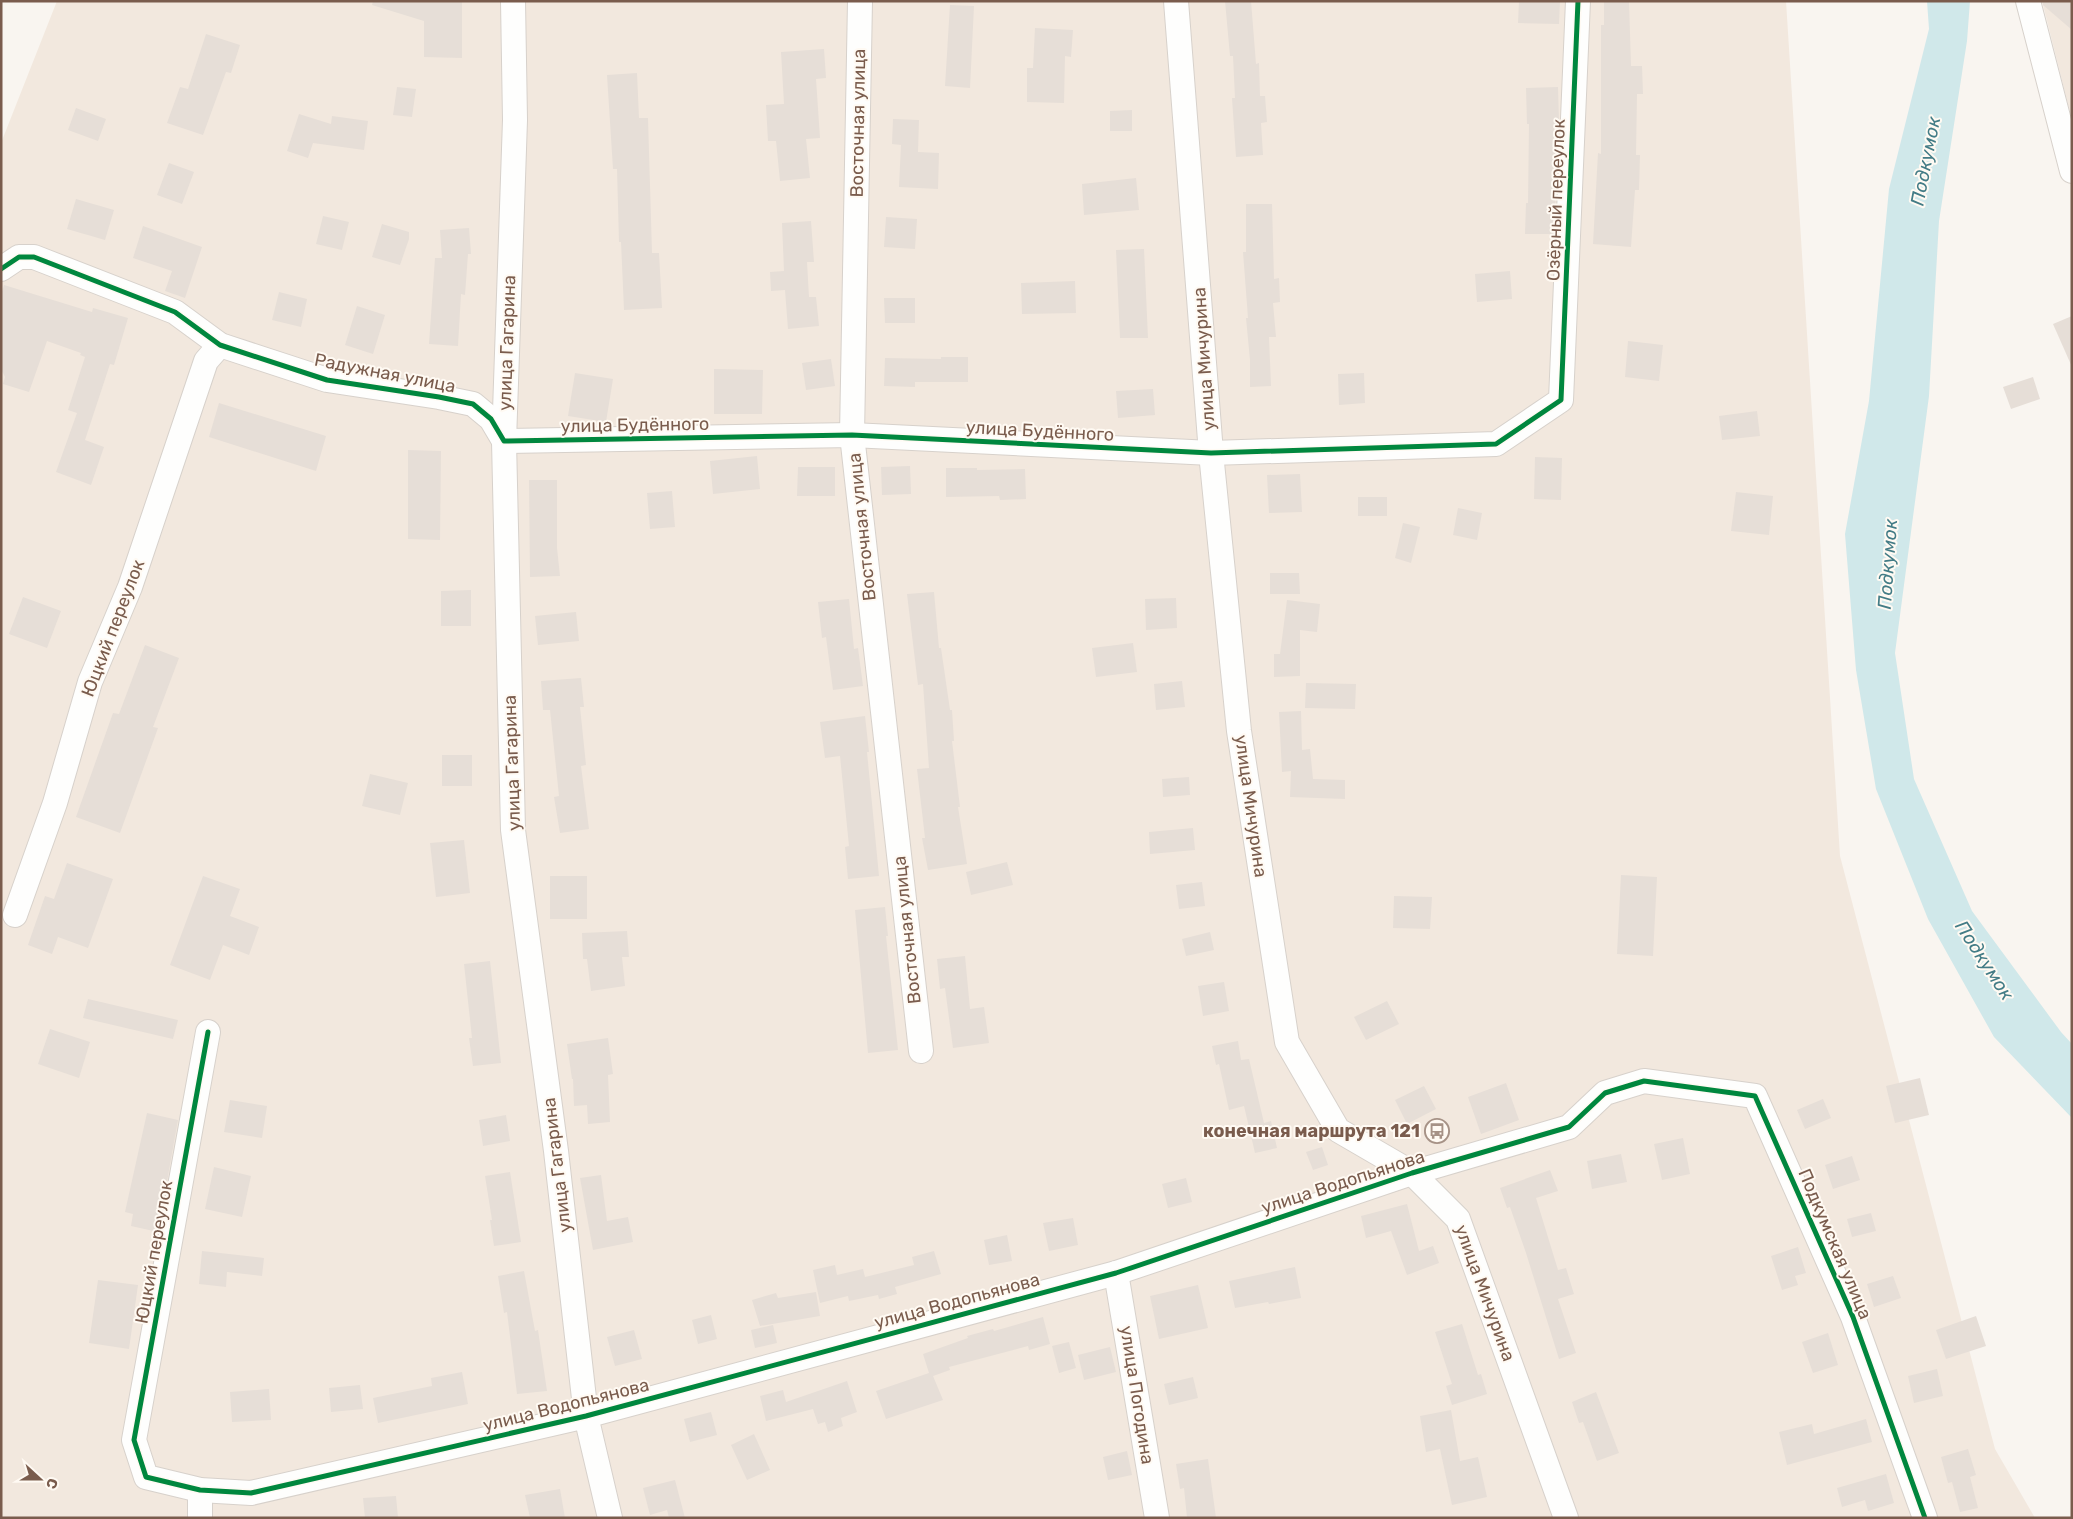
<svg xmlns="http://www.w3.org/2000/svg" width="2073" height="1519" font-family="Rubik,sans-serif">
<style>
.residential{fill:#f2e8de}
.water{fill:#d0e8ea}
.building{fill:#e6ded7}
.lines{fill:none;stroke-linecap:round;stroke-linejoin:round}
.street-casing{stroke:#d7d1cb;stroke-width:26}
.street{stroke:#fefefd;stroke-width:24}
.cycleway-casing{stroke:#fffaf3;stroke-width:8}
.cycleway{stroke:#00873e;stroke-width:5}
.labels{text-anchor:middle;stroke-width:4;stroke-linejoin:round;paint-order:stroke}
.street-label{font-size:18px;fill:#7a5c4d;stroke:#fffaf3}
.poi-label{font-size:18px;font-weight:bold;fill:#7a5c4d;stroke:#fffaf3;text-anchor:end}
.water-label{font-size:19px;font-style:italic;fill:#437c86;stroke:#fffaf3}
</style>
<rect width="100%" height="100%" fill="#f9f5f0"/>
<g class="residential">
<path d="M57,1H1786L1840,856L1995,1449L2035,1518H1V143Z"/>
<path d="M2042,1H2072V120Z"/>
</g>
<path class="water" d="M1927,1H1970L1967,41L1939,221L1929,396L1895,653L1914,779L1972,911L2061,1032L2072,1044V1118L1994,1037L1928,919L1876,789L1856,670L1845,534L1869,401L1889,189L1929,29Z"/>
<g class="building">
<path d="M373,1H462V58L424,57V21L372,5Z"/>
<path d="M1225,1H1251L1256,64L1259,63L1260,96H1265L1267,122L1261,123L1263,155L1236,157L1232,98H1235L1233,56H1230Z"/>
<path d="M1519,1H1560L1559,24L1518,23Z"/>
<path d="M1604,1H1629L1631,66H1642L1643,94H1637L1636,155H1640L1639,190H1635L1631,247L1593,244L1598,153L1601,154V25H1604Z"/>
<path d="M2042,1H2072V30L2043,5Z"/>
<path d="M950,5L974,6L970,88L945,86Z"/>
<path d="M1035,28L1073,30L1071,57L1065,56L1064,103L1027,102V68H1033Z"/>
<path d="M206,34L240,45L231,73L226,72L203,135L167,123L180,87L188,89Z"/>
<path d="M824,49L826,78L816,79L820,138L806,139L810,178L780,181L776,141H768L766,105L784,104L781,52Z"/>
<path d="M637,73L639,118H648L652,253H659L662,308L624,310L621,242H619L617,169H613L607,75Z"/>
<path d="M397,87L416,89L412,117L393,115Z"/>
<path d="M1558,87L1559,121L1554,234H1525L1526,203H1528L1529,124H1527L1526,88Z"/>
<path d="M76,108L106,119L98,141L68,130Z"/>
<path d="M1132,110V131H1110V111Z"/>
<path d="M299,114L331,124L332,116L368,121L364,150L313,143L308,158L287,151Z"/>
<path d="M893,119L919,120L918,152L939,153L938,189L899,187L901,145L892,144Z"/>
<path d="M169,163L194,172L182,204L157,195Z"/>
<path d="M1136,178L1139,210L1084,215L1082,184Z"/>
<path d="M76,199L114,210L105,240L67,229Z"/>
<path d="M1246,204H1272L1274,279L1279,278L1280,302L1273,303L1276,337H1269L1271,386L1250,387V360L1246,318H1248L1243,252H1246Z"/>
<path d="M323,216L349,222L342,250L316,244Z"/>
<path d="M886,217L917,219L915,249L884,247Z"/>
<path d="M811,221L814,262H807L809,297H816L819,326L788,329L785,290L771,291L770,272L784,271L782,223Z"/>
<path d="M382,224L409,232V239L400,265L372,257Z"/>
<path d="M143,226L202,247L185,298L165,291L172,271L133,258Z"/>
<path d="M469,228L471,254H468L465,295L461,294L458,346L429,344L435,258H442L440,230Z"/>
<path d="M1144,249L1148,338H1120L1116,250Z"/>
<path d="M1510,271L1512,299L1477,302L1475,274Z"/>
<path d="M1075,281L1076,313L1022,314L1021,283Z"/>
<path d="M4,285L92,312L93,308L128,318L114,365L110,364L85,440L104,447L91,485L56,472L77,413L68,410L85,357L80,355L81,353L47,341L29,392L3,384L5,377L1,369V295Z"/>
<path d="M279,292L307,299L301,327L272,320Z"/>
<path d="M884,298H915V323H885Z"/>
<path d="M357,306L385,315L373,354L345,345Z"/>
<path d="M2072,316V367L2053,324Z"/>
<path d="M1628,341L1663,345L1659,381L1625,377Z"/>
<path d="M941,357H968V382H915V387L884,386L885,358L941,359Z"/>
<path d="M831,359L835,386L806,390L802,363Z"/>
<path d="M714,369L763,370L762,414H714Z"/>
<path d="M575,373L613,379L606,422L568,416Z"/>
<path d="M1364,373L1365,403L1339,405L1338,374Z"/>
<path d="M2033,377L2040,399L2011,409L2003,387Z"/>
<path d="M1153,389L1155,415L1118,418L1116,391Z"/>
<path d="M219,403L326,436L316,471L209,437Z"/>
<path d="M1757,411L1760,436L1722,440L1719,416Z"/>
<path d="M408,450L441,451L440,540L408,539Z"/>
<path d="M757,456L760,489L713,494L710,461Z"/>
<path d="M1535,457L1562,458L1561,500L1534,499Z"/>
<path d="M910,466L911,494L882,495L881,467Z"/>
<path d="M798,467H835V496H797Z"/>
<path d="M946,468H977V470L1025,469L1026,499L1000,500L999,496L946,497Z"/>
<path d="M1300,474L1302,512L1269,513L1267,475Z"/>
<path d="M529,480H557V548L560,576L530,577Z"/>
<path d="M672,491L675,527L650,529L647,493Z"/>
<path d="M1736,492L1773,496L1769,535L1731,531Z"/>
<rect x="1358" y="497" width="29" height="19"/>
<path d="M1458,508L1482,513L1477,540L1453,535Z"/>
<path d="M1403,523L1420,527L1411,563L1395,558Z"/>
<path d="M1270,573H1299L1300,594H1270Z"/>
<path d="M471,590V626H441V591Z"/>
<path d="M934,592L939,648H941L950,710H952L954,741H952L960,807H958L967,864L928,870L922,838H925L917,769L929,768L923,684L918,685L907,594Z"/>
<path d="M23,597L61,611L47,648L9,634Z"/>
<path d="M1176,598L1177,628L1146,630L1145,599Z"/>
<path d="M849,599L854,649L858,648L863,686L833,690L826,637L822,638L818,602Z"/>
<path d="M1287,600L1320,604L1317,632L1300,630V676L1274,677V654H1280Z"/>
<path d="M576,612L579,641L538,645L535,616Z"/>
<path d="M1133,643L1137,672L1096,677L1092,648Z"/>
<path d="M145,645L179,658L153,727L158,728L120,833L76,817L113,713L119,714Z"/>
<path d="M581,678L584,707H580L586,765L581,766L589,829L560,833L554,797L559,796L550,710H543L541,681Z"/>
<path d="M1182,681L1185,707L1156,710L1154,684Z"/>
<path d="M1306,683L1356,684L1355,709L1305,708Z"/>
<path d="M1301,711L1302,750L1310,749L1313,779L1345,780V799L1290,797L1291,771L1282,772L1279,712Z"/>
<path d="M865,716L869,752H867L879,876L848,879L845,847L849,846L840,756L825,758L820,722Z"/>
<rect x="442" y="755" width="30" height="31"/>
<path d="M370,774L408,783L400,815L362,806Z"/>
<path d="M1189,777L1190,795L1163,797L1162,779Z"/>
<path d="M1193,828L1195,850L1150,854L1149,832Z"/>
<path d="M464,840L470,893L436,897L430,843Z"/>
<path d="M1007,862L1013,885L971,895L966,872Z"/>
<path d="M67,863L113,879L88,948L58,937L52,954L28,945L45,896L54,899Z"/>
<path d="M1621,875L1657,877L1653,956L1617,954Z"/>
<path d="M203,876L240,889L230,916L259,927L249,955L223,945L210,980L170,965Z"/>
<rect x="550" y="876" width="37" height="43"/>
<path d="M1202,882L1205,906L1179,909L1176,885Z"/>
<path d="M1394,896L1432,897L1430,929L1393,928Z"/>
<path d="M885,907L888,936H886L898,1050L868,1053L855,910Z"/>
<path d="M627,931L629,957H622L625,986L591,991L587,959H583L582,933Z"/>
<path d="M1210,932L1214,950L1186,956L1182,939Z"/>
<path d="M965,956L970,1009L984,1007L989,1043L953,1048L945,988L940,989L937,959Z"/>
<path d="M490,961L501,1063L473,1066L469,1038H472L464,964Z"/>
<path d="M1224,982L1229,1011L1203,1016L1198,986Z"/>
<path d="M88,999L178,1020L173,1039L83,1018Z"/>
<path d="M1387,1001L1399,1024L1366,1040L1354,1017Z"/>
<path d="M50,1029L90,1042L79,1078L38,1064Z"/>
<path d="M608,1038L613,1074L608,1075L610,1122L588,1124L587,1105L574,1106L573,1079H572L567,1044Z"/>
<path d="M1238,1041L1241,1060L1249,1059L1264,1123L1271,1121L1277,1148L1255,1153L1244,1106L1229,1110L1219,1064L1216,1065L1212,1046Z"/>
<path d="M1920,1078L1929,1115L1895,1123L1886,1086Z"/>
<path d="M1506,1083L1519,1120L1481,1134L1468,1097Z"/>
<path d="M1424,1086L1436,1109L1407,1124L1395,1100Z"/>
<path d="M1823,1099L1831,1118L1805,1129L1797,1110Z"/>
<path d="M230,1100L267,1106L262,1138L224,1132Z"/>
<path d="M147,1113L178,1120L158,1232L131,1226L133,1214L125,1212Z"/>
<path d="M506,1115L510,1141L483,1146L479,1120Z"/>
<path d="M1683,1138L1690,1174L1662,1180L1654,1144Z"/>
<path d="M1322,1147L1328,1165L1313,1170L1306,1152Z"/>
<path d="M1621,1154L1627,1182L1592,1189L1587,1161Z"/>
<path d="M1852,1156L1860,1180L1833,1189L1825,1165Z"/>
<path d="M214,1167L251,1176L242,1217L205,1209Z"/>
<path d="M1550,1170L1558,1191L1536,1198L1558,1270L1566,1268L1574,1294L1558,1299L1576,1353L1559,1359L1526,1253L1510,1207L1507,1208L1500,1188Z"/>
<path d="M510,1172L521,1242L494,1246L490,1220H492L485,1176Z"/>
<path d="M601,1175L607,1221L628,1217L633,1242L593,1250L580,1178Z"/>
<path d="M1186,1178L1192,1202L1168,1208L1162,1184Z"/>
<path d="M1407,1204L1419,1251L1433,1246L1439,1263L1407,1275L1391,1231L1366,1238L1361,1216Z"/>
<path d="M1871,1213L1876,1231L1852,1237L1847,1219Z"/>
<path d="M1073,1218L1078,1245L1049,1251L1043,1223Z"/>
<path d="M1007,1235L1012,1261L989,1265L984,1240Z"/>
<path d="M1798,1247L1806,1273L1795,1276L1798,1285L1782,1290L1771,1256Z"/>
<path d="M202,1251L264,1258L262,1276L227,1272L226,1287L199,1284Z"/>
<path d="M934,1251L941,1274L895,1287L897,1294L879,1299L878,1295L849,1301L848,1296L820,1303L813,1270L835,1265L837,1275L863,1269L865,1277L914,1265L912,1257Z"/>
<path d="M1295,1267L1301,1298L1269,1304L1268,1302L1235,1308L1229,1281Z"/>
<path d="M524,1271L535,1331L538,1330L547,1391L517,1394L507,1312L504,1313L498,1276Z"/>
<path d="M1893,1276L1901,1298L1874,1307L1867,1284Z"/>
<path d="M98,1280L138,1285L129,1349L89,1343Z"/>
<path d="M1198,1285L1208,1328L1159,1339L1150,1296Z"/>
<path d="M816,1292L820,1316L760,1326L752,1300L776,1293L778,1298Z"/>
<path d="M711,1315L717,1339L698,1344L692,1320Z"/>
<path d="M1976,1316L1986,1346L1946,1359L1936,1330Z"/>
<path d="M1043,1317L1050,1344L1029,1350L1028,1346L949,1367L950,1370L933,1376L943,1400L886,1419L876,1391L929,1373L923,1354L968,1338L967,1336L993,1329L994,1331Z"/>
<path d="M1462,1324L1478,1375L1481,1374L1487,1394L1452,1405L1446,1386L1452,1384L1435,1332Z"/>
<path d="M773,1325L777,1343L755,1348L751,1330Z"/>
<path d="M634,1330L642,1359L615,1366L607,1337Z"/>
<path d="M1828,1333L1838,1365L1813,1373L1802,1342Z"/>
<path d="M1069,1342L1076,1368L1059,1373L1052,1346Z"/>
<path d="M1110,1347L1116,1372L1084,1380L1078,1355Z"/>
<path d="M1937,1369L1943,1396L1914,1403L1908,1376Z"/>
<path d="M462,1372L468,1404L378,1423L373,1398L432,1386L431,1378Z"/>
<path d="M1193,1377L1198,1398L1169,1405L1164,1384Z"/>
<path d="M847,1381L857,1412L841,1418L843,1426L828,1432L825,1422L818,1424L813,1409L766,1421L760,1396L783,1390L786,1402Z"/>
<path d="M360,1385L363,1409L331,1412L329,1388Z"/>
<path d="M269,1389L271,1420L232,1422L230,1392Z"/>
<path d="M1596,1392L1619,1453L1597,1461L1583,1422L1579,1423L1572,1402Z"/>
<path d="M1451,1410L1460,1461L1478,1457L1487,1497L1452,1505L1440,1449L1426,1452L1420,1416Z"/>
<path d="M711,1412L717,1435L690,1442L684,1419Z"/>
<path d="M1866,1419L1872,1442L1787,1465L1779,1432L1812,1424L1814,1434Z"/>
<path d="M754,1434L770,1470L747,1480L731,1445Z"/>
<path d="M1968,1449L1976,1475L1970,1477L1978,1508L1960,1512L1952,1482L1948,1483L1941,1457Z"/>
<path d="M1127,1451L1132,1475L1108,1480L1103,1457Z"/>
<path d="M1208,1459L1216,1518H1187L1184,1488L1180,1489L1176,1464Z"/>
<path d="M1886,1474L1894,1503L1868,1511L1865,1500L1842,1507L1837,1488Z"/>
<path d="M675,1480L685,1518H669L667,1510L650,1515L643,1488Z"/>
<path d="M560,1489L565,1518H530L525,1495Z"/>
<path d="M396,1496L398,1518H365L363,1498Z"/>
</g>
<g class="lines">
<defs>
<g id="street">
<path d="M513,1L515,120L504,441L513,830L556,1151L586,1416L610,1518"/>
<path d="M860,1L852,435L921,1051"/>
<path d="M1176,1L1211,453L1239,731L1287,1042L1338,1130L1412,1173L1458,1219L1566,1518"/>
<path d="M2028,1L2072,171"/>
<path d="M1,269L19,257H34L175,312L220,345L327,380L439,397L473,404L491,419L504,441L852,435L1211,453L1496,444L1561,400L1578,1"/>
<path d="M15,915L55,803L90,682L130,587L206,361L220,345"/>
<path d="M208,1032L134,1440L146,1477L200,1490L251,1493L586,1416L1116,1273L1412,1173L1569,1127L1605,1093L1644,1081L1755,1096L1853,1317L1925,1518"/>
<path d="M1116,1273L1157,1518"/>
<path d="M200,1490V1518"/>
</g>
</defs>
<use href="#street" class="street-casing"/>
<use href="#street" class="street"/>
<defs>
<g id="cycleway">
<path d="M1,269L19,257H34L175,312L220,345L327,380L439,397L473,404L491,419L504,441L852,435L1211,453L1496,444L1561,400L1578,1"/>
<path d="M208,1032L134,1440L146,1477L200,1490L251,1493L586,1416L1116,1273L1412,1173L1569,1127L1605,1093L1644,1081L1755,1096L1853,1317L1925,1518"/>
</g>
</defs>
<use href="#cycleway" class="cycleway-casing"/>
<use href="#cycleway" class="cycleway"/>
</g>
<defs>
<symbol id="bus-ring" viewBox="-11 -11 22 22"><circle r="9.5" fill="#fffaf3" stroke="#a69286" stroke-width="1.5"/><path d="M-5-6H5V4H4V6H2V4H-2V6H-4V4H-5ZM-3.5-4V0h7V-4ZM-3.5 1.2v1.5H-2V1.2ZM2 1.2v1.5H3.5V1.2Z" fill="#a69286"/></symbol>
</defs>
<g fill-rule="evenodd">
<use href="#bus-ring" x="1423" y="1117" width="28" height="28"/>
</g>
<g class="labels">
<g class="street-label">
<text transform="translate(858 123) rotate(-89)" y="6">Восточная улица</text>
<text transform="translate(1556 200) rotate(-88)" y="6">Озёрный переулок</text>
<text transform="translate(507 343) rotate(-88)" y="6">улица Гагарина</text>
<text transform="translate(1204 359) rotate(-94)" y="6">улица Мичурина</text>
<text transform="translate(385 373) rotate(11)" y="6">Радужная улица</text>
<text transform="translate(635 425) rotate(-1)" y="6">улица Будённого</text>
<text transform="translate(1040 431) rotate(3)" y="6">улица Будённого</text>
<text transform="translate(862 527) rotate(-96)" y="6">Восточная улица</text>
<text transform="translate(113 628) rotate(-69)" y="6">Юцкий переулок</text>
<text transform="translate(512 763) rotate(-92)" y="6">улица Гагарина</text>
<text transform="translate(1251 806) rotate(82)" y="6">улица Мичурина</text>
<text transform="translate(907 930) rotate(-96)" y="6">Восточная улица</text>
<text transform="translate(557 1165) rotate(-97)" y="6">улица Гагарина</text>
<text transform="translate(1343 1182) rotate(-18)" y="6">улица Водопьянова</text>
<text transform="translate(1835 1244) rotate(67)" y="6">Подкумская улица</text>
<text transform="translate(154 1252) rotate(-80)" y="6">Юцкий переулок</text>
<text transform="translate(1485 1293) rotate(70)" y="6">улица Мичурина</text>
<text transform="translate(957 1301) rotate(-15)" y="6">улица Водопьянова</text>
<text transform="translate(1137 1395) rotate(81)" y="6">улица Погодина</text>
<text transform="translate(566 1405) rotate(-14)" y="6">улица Водопьянова</text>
</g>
<g class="poi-label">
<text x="1420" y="1137">конечная маршрута 121</text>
</g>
<g class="water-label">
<text transform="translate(1925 161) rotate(-79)" y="7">Подкумок</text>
<text transform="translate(1887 564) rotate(-86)" y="7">Подкумок</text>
<text transform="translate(1985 960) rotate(57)" y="7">Подкумок</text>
</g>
</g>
<rect width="2073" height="1519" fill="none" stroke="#7a5c4d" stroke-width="5"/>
<g transform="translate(40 1479) rotate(111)" stroke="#fffaf3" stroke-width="4" paint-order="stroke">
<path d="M0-4L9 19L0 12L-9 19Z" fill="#7a5c4d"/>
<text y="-8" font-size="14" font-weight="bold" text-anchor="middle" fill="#7a5c4d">С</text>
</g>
</svg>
